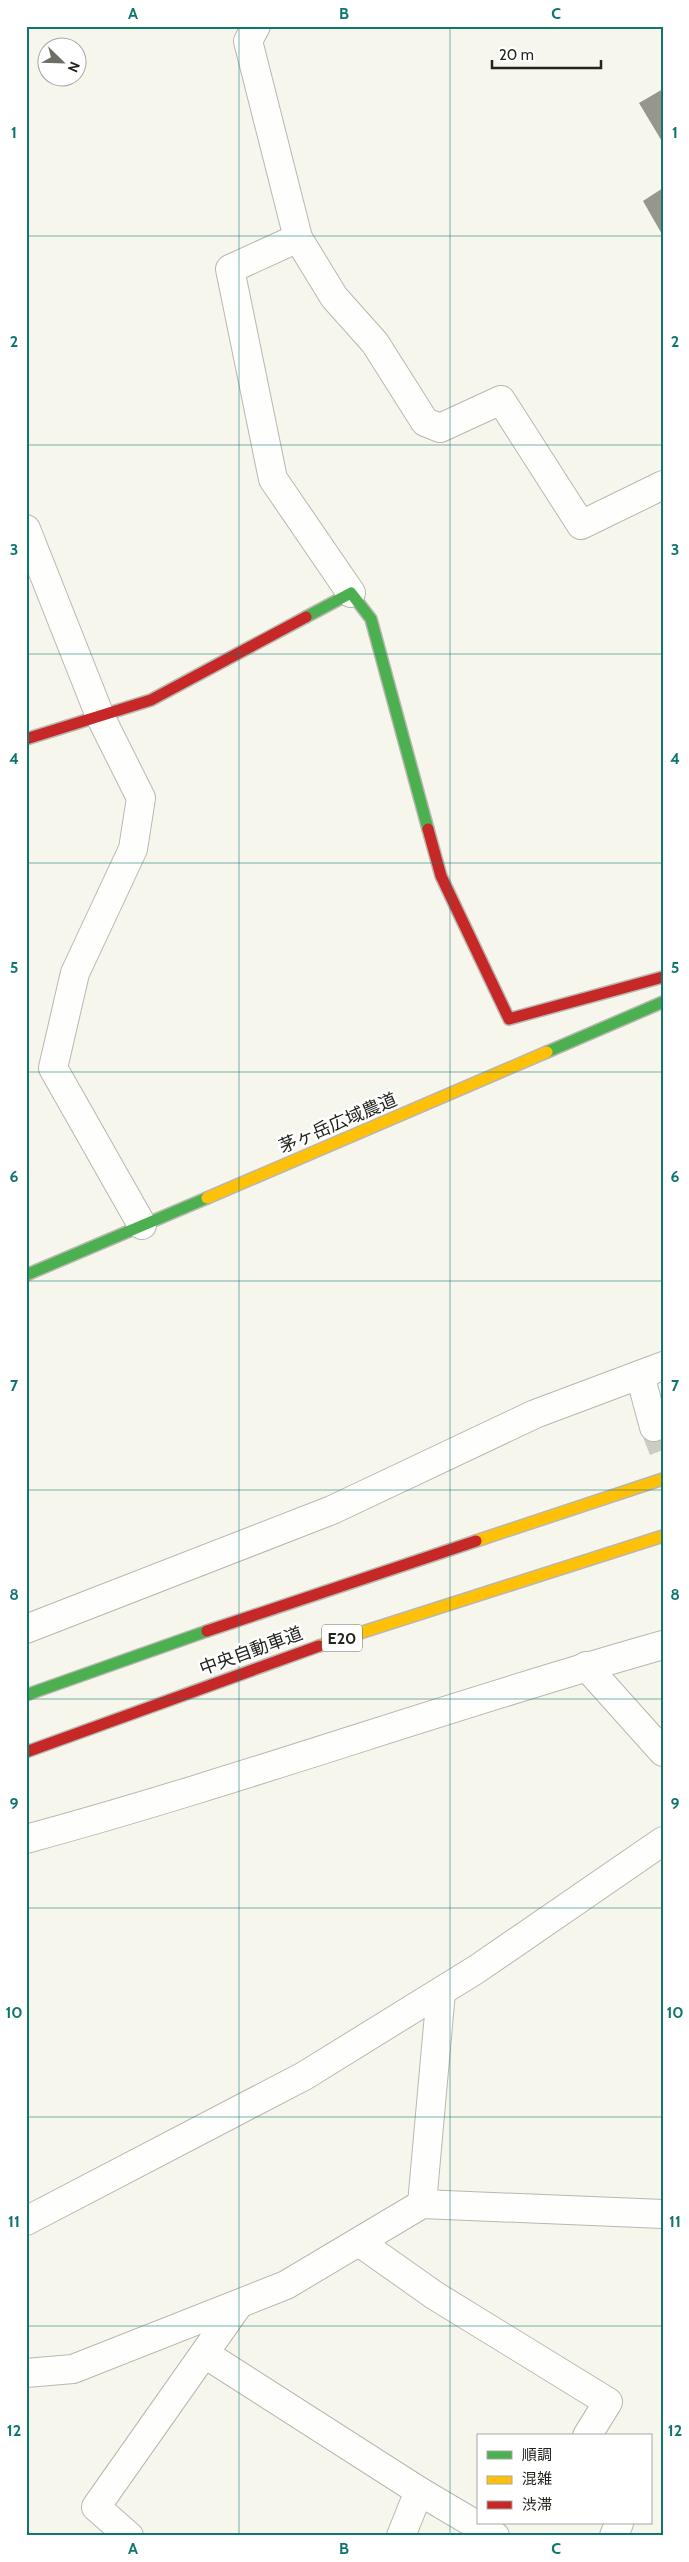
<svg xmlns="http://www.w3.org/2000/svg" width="689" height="2562" font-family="Cabin,'Noto Sans JP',sans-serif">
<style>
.building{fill:#96968f}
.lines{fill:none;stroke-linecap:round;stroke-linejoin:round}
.street-tunnel{stroke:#ccccc3;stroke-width:28;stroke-dasharray:28 14;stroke-linecap:butt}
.street-casing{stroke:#b8b8b1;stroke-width:30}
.fast-casing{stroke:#b8b8b1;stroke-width:14}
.slow-casing{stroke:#b8b8b1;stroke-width:14}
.jam-casing{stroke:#b8b8b1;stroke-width:14}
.street{stroke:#fefefc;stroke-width:28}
.fast{stroke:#4caf50;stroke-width:11}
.slow{stroke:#ffc107;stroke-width:11}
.jam{stroke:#c62828;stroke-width:11}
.grid{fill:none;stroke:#0f766e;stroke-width:1;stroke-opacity:0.55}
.labels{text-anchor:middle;stroke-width:5;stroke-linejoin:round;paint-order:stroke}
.shield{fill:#fff;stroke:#666662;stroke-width:1}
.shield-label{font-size:16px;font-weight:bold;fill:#24241e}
.street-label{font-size:18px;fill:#24241e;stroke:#fff}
.neatline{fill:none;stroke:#0f766e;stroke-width:2}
.grid-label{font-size:16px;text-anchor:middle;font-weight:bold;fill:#0f766e}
</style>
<rect width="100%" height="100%" fill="#f6f6ec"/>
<g class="building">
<path d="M663,89V143L639,103Z"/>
<path d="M663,188V236L643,201Z"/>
</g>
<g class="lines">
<path class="street-tunnel" d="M654,1427L663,1450"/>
<defs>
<g id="street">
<path d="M256,26L248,41L298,238L334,297L375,343L425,422L440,428L501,400L581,525L663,485"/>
<path d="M298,238L230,269L273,479L351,593"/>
<path d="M26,529L100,716L141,798L133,849L75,973L53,1068L142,1225"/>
<path d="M640,1375L654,1427"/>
<path d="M26,1629L332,1510L535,1414L663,1366"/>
<path d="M586,1666L663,1752"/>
<path d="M26,1839C240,1781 449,1705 663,1645"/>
<path d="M422,2204L441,1992"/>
<path d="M26,2221L304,2076L477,1969L663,1841"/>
<path d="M359,2242L434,2295L608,2402L587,2436"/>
<path d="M205,2354L419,2491L495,2536"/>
<path d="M26,2373L73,2369L286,2285L422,2204L663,2214"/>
<path d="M129,2536L96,2507L239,2304"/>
<path d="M401,2536L419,2491"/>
<path d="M614,2536L619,2523"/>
</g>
<g id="fast">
<path d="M306,617L351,593L371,619L428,829"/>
<path d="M547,1052L663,1002"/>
<path d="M26,1275L207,1198"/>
<path d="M26,1695L207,1631"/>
</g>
<g id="slow">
<path d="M207,1198L547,1052"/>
<path d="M476,1541L663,1479"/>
<path d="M319,1646L663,1536"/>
</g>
<g id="jam">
<path d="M26,739L151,700L306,617"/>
<path d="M428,829L441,876L509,1019L663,977"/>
<path d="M207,1631L476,1541"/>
<path d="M26,1752L319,1646"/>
</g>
</defs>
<use href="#street" class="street-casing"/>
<use href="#fast" class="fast-casing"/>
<use href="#slow" class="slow-casing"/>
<use href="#jam" class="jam-casing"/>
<use href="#street" class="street"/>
<use href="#fast" class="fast"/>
<use href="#slow" class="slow"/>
<use href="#jam" class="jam"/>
</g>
<path class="grid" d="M239,26V2536M450,26V2536M26,236H663M26,445H663M26,654H663M26,863H663M26,1072H663M26,1281H663M26,1490H663M26,1699H663M26,1908H663M26,2117H663M26,2326H663"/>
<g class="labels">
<rect class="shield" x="322" y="1624.5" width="40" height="27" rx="4"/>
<g class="shield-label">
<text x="342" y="1644">E20</text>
</g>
<g class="street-label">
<text transform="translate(338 1123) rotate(-23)" y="6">茅ヶ岳広域農道</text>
<text transform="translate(251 1651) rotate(-20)" y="6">中央自動車道</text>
</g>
</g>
<rect width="689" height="2562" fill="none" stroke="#ffffff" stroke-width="55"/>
<rect x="477" y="2434" width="175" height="90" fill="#ffffff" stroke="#a7a7a5"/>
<rect x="487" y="2451" width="25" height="8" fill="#4caf50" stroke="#a7a7a5"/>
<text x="522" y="2460" font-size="15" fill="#24241e">順調</text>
<rect x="487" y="2476" width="25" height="8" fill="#ffc107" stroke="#a7a7a5"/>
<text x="522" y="2484" font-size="15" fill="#24241e">混雑</text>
<rect x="487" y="2501" width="25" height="8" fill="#c62828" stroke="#a7a7a5"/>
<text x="522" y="2510" font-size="15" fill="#24241e">渋滞</text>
<g transform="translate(62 62) rotate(113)"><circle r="24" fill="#ffffff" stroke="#a7a7a5"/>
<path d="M0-4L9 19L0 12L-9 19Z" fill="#6e6e66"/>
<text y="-8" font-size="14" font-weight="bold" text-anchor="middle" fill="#24241e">N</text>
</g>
<path d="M492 60v8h109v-8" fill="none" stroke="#24241e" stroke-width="2.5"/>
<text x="499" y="60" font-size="15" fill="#24241e" stroke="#ffffff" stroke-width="4" paint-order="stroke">20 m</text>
<rect x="28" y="28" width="634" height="2506" class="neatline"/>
<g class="grid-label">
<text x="133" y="19">A</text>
<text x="344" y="19">B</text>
<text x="556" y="19">C</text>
<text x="14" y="138">1</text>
<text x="675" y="138">1</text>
<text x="14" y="347">2</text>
<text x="675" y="347">2</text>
<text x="14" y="555">3</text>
<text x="675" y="555">3</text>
<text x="14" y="764">4</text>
<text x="675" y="764">4</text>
<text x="14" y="973">5</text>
<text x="675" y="973">5</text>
<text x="14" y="1182">6</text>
<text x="675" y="1182">6</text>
<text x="14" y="1391">7</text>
<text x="675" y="1391">7</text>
<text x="14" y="1600">8</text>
<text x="675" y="1600">8</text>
<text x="14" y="1809">9</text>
<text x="675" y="1809">9</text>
<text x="14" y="2018">10</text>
<text x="675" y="2018">10</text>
<text x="14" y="2227">11</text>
<text x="675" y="2227">11</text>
<text x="14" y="2436">12</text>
<text x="675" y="2436">12</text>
<text x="133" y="2554">A</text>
<text x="344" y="2554">B</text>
<text x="556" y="2554">C</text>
</g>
</svg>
